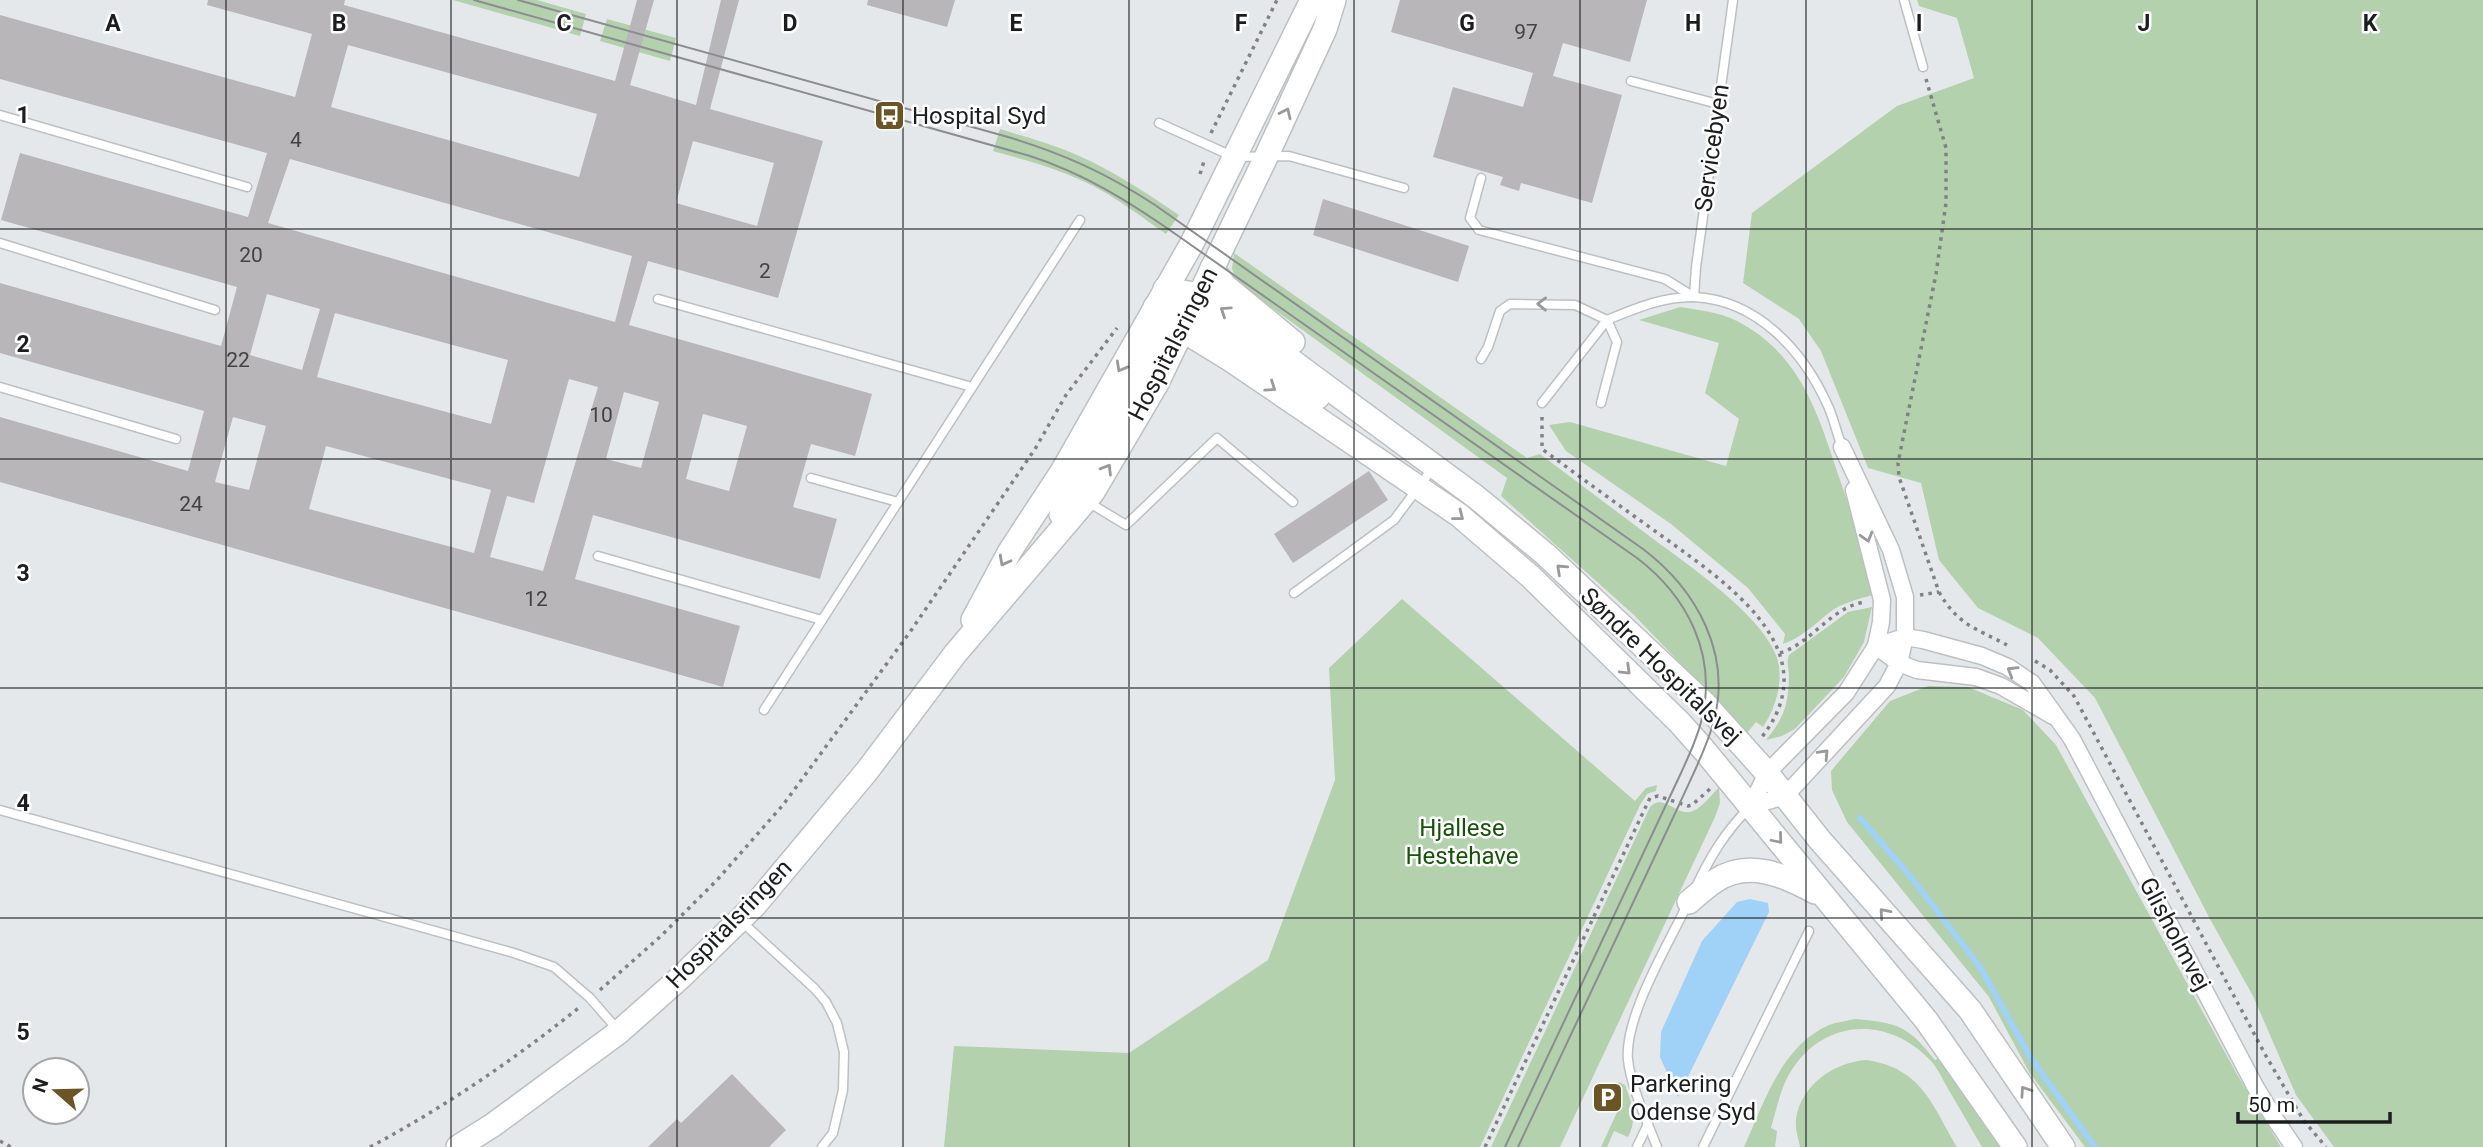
<svg xmlns="http://www.w3.org/2000/svg" width="2483" height="1147" font-family="Roboto,sans-serif">
<style>
.green{fill:#b3d1ad}
.water{fill:#a0d1f6}
.lines{fill:none;stroke-linecap:round;stroke-linejoin:round}
.stream{stroke:#a0d1f6;stroke-width:6}
.building{fill:#b9b6b9;fill-rule:evenodd}
.lane-casing{stroke:#bdc0c2;stroke-width:11}
.street-casing{stroke:#bdc0c2;stroke-width:19}
.secondary-casing{stroke:#bdc0c2;stroke-width:26}
.path{stroke:#808284;stroke-width:3.5;stroke-dasharray:3.5 5;stroke-linecap:butt}
.lane{stroke:#fff;stroke-width:8}
.street{stroke:#fff;stroke-width:16}
.secondary{stroke:#fff;stroke-width:23}
.tram{stroke:#8b8d8f;stroke-width:2}
.oneway{stroke:#99999a}
.grid{fill:none;stroke:#1c1d1e;stroke-width:2;stroke-opacity:0.55}
.labels{text-anchor:middle;stroke-width:5;stroke-linejoin:round;paint-order:stroke}
.number-label{font-size:21px;fill:#434345}
.poi-label{font-size:24px;fill:#1c1d1e;stroke:#fff;text-anchor:start}
.street-label{font-size:24px;fill:#1c1d1e;stroke:#fff}
.park-label{font-size:24px;fill:#155407;stroke:#fff}
.grid-label{font-size:23px;text-anchor:middle;font-weight:bold;fill:#1c1d1e;stroke:#fff;stroke-width:5;stroke-linejoin:round;paint-order:stroke}
</style>
<rect width="100%" height="100%" fill="#e5e8eb"/>
<g class="green">
<path d="M453,0H537L586,14L580,36Z"/>
<path d="M1917,0H2483V1147H2334L2296,1095L2253,996L2210,919L2095,698L2038,638L1978,608L1939,560L1921,483L1868,468L1821,351L1799,319L1743,283L1752,213L1897,106L1974,78L1957,18L1919,6Z"/>
<path d="M607,19L676,38L670,61L600,41Z"/>
<path d="M1000,129C1026,137 1052,144 1077,155C1114,171 1146,193 1179,215L1166,234C1143,218 1121,201 1097,188C1064,170 1029,161 993,151Z"/>
<path d="M1234,253L1527,458L1540,454C1576,481 1612,508 1648,535C1685,563 1759,612 1776,655C1785,679 1776,707 1763,727L1756,722L1747,733L1634,615L1501,496L1507,478L1239,284L1232,269Z"/>
<path d="M1680,307C1698,310 1720,312 1737,321C1801,354 1818,414 1839,477C1852,516 1867,554 1873,595C1858,599 1842,603 1830,612C1814,625 1802,637 1783,644L1785,634L1748,588L1671,524L1566,451L1549,425L1570,422L1726,466L1739,419L1705,393L1719,343L1639,320Z"/>
<path d="M1402,599L1635,801L1646,788L1657,785L1656,791L1647,794L1640,805L1480,1147H944L954,1046L1129,1053L1268,960L1335,780L1329,668Z"/>
<path d="M1872,607L1864,642L1844,677L1795,729L1782,736L1766,740C1784,717 1788,707 1789,677C1789,669 1786,662 1789,655L1848,612Z"/>
<path d="M1928,686L1968,687L2023,710L2056,745L2238,1076L2281,1147H2085L2029,1072L1989,997L1847,822L1832,790L1831,771L1890,701Z"/>
<path d="M1719,787L1720,803L1715,817L1560,1147H1491L1650,807C1664,792 1677,818 1693,811C1702,807 1712,795 1719,787Z"/>
<path d="M1855,1019C1899,1023 1908,1026 1935,1060L1940,1058L2006,1147H1982C1970,1127 1959,1107 1947,1087C1942,1078 1937,1067 1930,1060C1889,1017 1827,1018 1793,1068C1781,1085 1777,1108 1771,1128L1777,1131L1775,1147H1744C1764,1103 1781,1046 1829,1025C1837,1022 1847,1021 1855,1019Z"/>
<path d="M1867,1060C1922,1069 1931,1103 1957,1147H1800C1798,1138 1795,1128 1796,1119C1801,1085 1834,1062 1867,1060Z"/>
<path d="M1619,1082L1625,1085C1632,1104 1638,1118 1628,1137L1614,1131L1607,1147H1601L1619,1108L1606,1102L1612,1087Z"/>
</g>
<path class="water" d="M1750,899L1768,903L1769,912L1678,1097L1660,1057L1661,1032L1702,941L1737,902Z"/>
<g class="lines">
<path class="stream" d="M1860,818L1910,876L1980,967L2030,1057L2095,1147"/>
</g>
<g class="building">
<path d="M208,0H345L344,5L615,81L637,0H654L630,85L696,105L721,0H739L710,109L823,141L778,298L648,261L629,325L872,394L855,456L811,444L793,507L837,519L820,579L593,515L575,579L740,626L723,687L0,482V417L188,471L204,411L0,353V283L221,346L237,287L1,220L20,153L248,217L267,153L0,79V15L295,97L312,34L207,5ZM348,45L597,114L579,177L331,107ZM693,141L774,163L757,226L676,203ZM290,159L632,256L615,322L268,223ZM267,294L320,309L302,370L250,355ZM335,313L508,360L491,424L317,377ZM569,379L598,387L543,571L490,557L507,496L534,503ZM624,392L659,402L641,468L606,459ZM703,414L747,426L729,491L686,479ZM233,417L266,426L249,490L215,482ZM326,446L491,490L474,553L309,509Z"/>
<path d="M868,0H955L947,27L867,5Z"/>
<path d="M1400,0H1647L1630,62L1563,43L1553,76L1622,95L1592,203L1521,183L1519,191L1500,185L1503,177L1433,157L1453,87L1523,107L1533,73L1391,32Z"/>
<path d="M1323,199L1469,246L1458,282L1313,235Z"/>
<path d="M1369,471L1388,500L1293,563L1274,534Z"/>
<path d="M732,1074L786,1130L769,1147H648L677,1119L681,1123Z"/>
</g>
<g class="lines">
<defs>
<g id="lane">
<path d="M1904,0L1923,67"/>
<path d="M1631,81L1718,104"/>
<path d="M0,115L247,187"/>
<path d="M1159,123L1234,157L1289,156L1404,188"/>
<path d="M1481,178L1470,218L1479,230L1665,279L1694,297L1696,267L1733,0"/>
<path d="M0,243L215,310"/>
<path d="M658,299L972,387"/>
<path d="M1607,320C1634,309 1664,296 1694,297C1758,300 1804,352 1828,406C1834,419 1837,434 1842,447"/>
<path d="M1481,359L1488,347L1500,311L1510,304L1575,305L1607,320L1617,342L1601,403"/>
<path d="M0,387L176,439"/>
<path d="M1542,403L1607,320"/>
<path d="M811,478L898,502"/>
<path d="M1088,502L1126,525L1217,438L1293,502"/>
<path d="M598,556L822,620"/>
<path d="M1294,593L1394,520L1432,469"/>
<path d="M764,710L1080,220"/>
<path d="M0,810L514,953L554,967L590,998L617,1029"/>
<path d="M1696,887C1710,857 1725,832 1749,808"/>
<path d="M742,922L815,989L826,1002L837,1023L844,1052L843,1090L833,1133L822,1147"/>
<path d="M1637,1147L1648,1124"/>
<path d="M1657,1147C1647,1121 1631,1087 1628,1060C1624,1017 1668,945 1687,905"/>
<path d="M1703,1147L1809,931"/>
</g>
<g id="street">
<path d="M1876,646L1905,637L1923,640L1982,656L2008,667L2032,683L2072,739L2256,1088L2275,1119L2294,1147"/>
<path d="M1876,646L1899,663L1917,670L1976,677L2001,686L2053,716"/>
<path d="M1751,806L1785,796L1887,686L1899,663L1905,637V597L1891,550L1842,447"/>
<path d="M1751,806L1767,773L1846,693L1876,646L1881,622L1882,600L1854,490"/>
</g>
<g id="secondary">
<path d="M1212,268L1224,285L1293,342"/>
<path d="M1165,289L1200,295L1216,305L1476,497L1545,554L1705,704L1767,773L1819,839L1970,1010L2063,1147"/>
<path d="M1155,307L1182,330L1231,360L1459,515L1530,576L1680,723L1704,750L1926,1020L2015,1147"/>
<path d="M1179,309L1191,312L1318,397"/>
<path d="M1061,514L1163,329L1168,318L1169,306"/>
<path d="M973,620L1010,551L1063,470L1191,245L1312,0"/>
<path d="M1689,902C1697,895 1706,887 1715,881C1748,859 1784,875 1815,892"/>
<path d="M458,1147L493,1125L619,1032L681,977L755,905L867,771L955,654L1093,492L1156,385L1267,155L1325,29L1334,0"/>
</g>
</defs>
<use href="#lane" class="lane-casing"/>
<use href="#street" class="street-casing"/>
<use href="#secondary" class="secondary-casing"/>
<g class="path">
<path d="M1926,79L1946,148V203L1936,274L1898,463L1899,477L1939,592C1958,625 1975,628 2007,645"/>
<path d="M1211,133L1277,0"/>
<path d="M1200,174L1205,158"/>
<path d="M1542,417V449C1580,477 1617,504 1655,531C1719,578 1833,648 1761,738"/>
<path d="M1920,595L1939,592"/>
<path d="M1780,653C1812,643 1830,608 1864,602"/>
<path d="M2035,661L2050,670L2074,696L2266,1056L2304,1121L2326,1147"/>
<path d="M600,990L661,936L717,880L783,805L910,632L1035,449L1066,395L1117,328"/>
<path d="M0,1141L11,1147"/>
<path d="M370,1147C445,1107 515,1059 581,1006"/>
<path d="M1485,1147L1648,802L1650,798L1658,796L1688,806L1692,805L1711,788"/>
</g>
<use href="#lane" class="lane"/>
<use href="#street" class="street"/>
<use href="#secondary" class="secondary"/>
<g class="tram">
<path d="M474,0L1030,156C1083,173 1128,201 1174,233L1637,558C1687,596 1717,654 1702,718C1698,737 1689,755 1681,773L1505,1147"/>
<path d="M518,0L1008,137C1064,154 1106,173 1155,205L1643,549C1697,590 1733,655 1713,724C1705,752 1691,778 1679,805L1518,1147"/>
</g>
</g>
<defs><path id="oneway-chevron" d="M-2-3.5L2.5 0L-2 3.5" fill="none" stroke-width="1.6" stroke-linecap="round" stroke-linejoin="round" transform="scale(1.75)"/></defs>
<g class="oneway">
<use href="#oneway-chevron" transform="translate(1286 113) rotate(-65)"/>
<use href="#oneway-chevron" transform="translate(1542 304) rotate(-179)"/>
<use href="#oneway-chevron" transform="translate(1225 311) rotate(-146)"/>
<use href="#oneway-chevron" transform="translate(1121 367) rotate(119)"/>
<use href="#oneway-chevron" transform="translate(1271 387) rotate(34)"/>
<use href="#oneway-chevron" transform="translate(1107 469) rotate(-59)"/>
<use href="#oneway-chevron" transform="translate(1459 516) rotate(38)"/>
<use href="#oneway-chevron" transform="translate(1867 537) rotate(74)"/>
<use href="#oneway-chevron" transform="translate(1004 561) rotate(118)"/>
<use href="#oneway-chevron" transform="translate(1561 569) rotate(-137)"/>
<use href="#oneway-chevron" transform="translate(1626 670) rotate(44)"/>
<use href="#oneway-chevron" transform="translate(2012 671) rotate(-149)"/>
<use href="#oneway-chevron" transform="translate(1824 754) rotate(-47)"/>
<use href="#oneway-chevron" transform="translate(1778 839) rotate(50)"/>
<use href="#oneway-chevron" transform="translate(1884 913) rotate(-131)"/>
<use href="#oneway-chevron" transform="translate(2025 1091) rotate(-124)"/>
</g>
<path class="grid" d="M226,0V1147M451,0V1147M677,0V1147M903,0V1147M1129,0V1147M1354,0V1147M1580,0V1147M1806,0V1147M2032,0V1147M2257,0V1147M0,229H2483M0,459H2483M0,688H2483M0,918H2483"/>
<defs>
<symbol id="bus-square" viewBox="-11 -11 22 22"><rect x="-9" y="-9" width="18" height="18" rx="4" fill="#6b5525" stroke="#fff"/><path d="M-5-6H5V4H4V6H2V4H-2V6H-4V4H-5ZM-3.5-4V0h7V-4ZM-3.5 1.2v1.5H-2V1.2ZM2 1.2v1.5H3.5V1.2Z" fill="#fff"/></symbol>
<symbol id="parking-square" viewBox="-11 -11 22 22"><rect x="-9" y="-9" width="18" height="18" rx="4" fill="#6b5525" stroke="#fff"/><path d="M-3.5-5.5H1a3.5 3.5 0 0 1 0 7H-1V5.5H-3.5ZM-1-3.4V-.6H.8a1.4 1.4 0 0 0 0-2.8Z" fill="#fff"/></symbol>
</defs>
<g fill-rule="evenodd">
<use href="#bus-square" x="872" y="98" width="35" height="35"/>
<use href="#parking-square" x="1590" y="1080" width="35" height="35"/>
</g>
<g class="labels">
<g class="number-label">
<text x="1526" y="39">97</text>
<text x="296" y="147">4</text>
<text x="251" y="262">20</text>
<text x="765" y="278">2</text>
<text x="238" y="367">22</text>
<text x="601" y="422">10</text>
<text x="191" y="511">24</text>
<text x="536" y="606">12</text>
</g>
<g class="poi-label">
<text x="912" y="124">Hospital Syd</text>
<text x="1630" y="1092">Parkering<tspan x="1630" dy="28">Odense Syd</tspan></text>
</g>
<g class="street-label">
<text transform="translate(1712 148) rotate(-82)" y="8">Servicebyen</text>
<text transform="translate(1173 344) rotate(-63)" y="8">Hospitalsringen</text>
<text transform="translate(1661 666) rotate(44)" y="8">Søndre Hospitalsvej</text>
<text transform="translate(729 924) rotate(-46)" y="8">Hospitalsringen</text>
<text transform="translate(2175 934) rotate(62)" y="8">Glisholmvej</text>
</g>
<g class="park-label">
<text x="1462" y="836">Hjallese<tspan x="1462" dy="28">Hestehave</tspan></text>
</g>
</g>
<g class="grid-label">
<text x="113" y="31">A</text>
<text x="339" y="31">B</text>
<text x="564" y="31">C</text>
<text x="790" y="31">D</text>
<text x="1016" y="31">E</text>
<text x="1241" y="31">F</text>
<text x="1467" y="31">G</text>
<text x="1693" y="31">H</text>
<text x="1919" y="31">I</text>
<text x="2144" y="31">J</text>
<text x="2370" y="31">K</text>
<text x="23" y="123">1</text>
<text x="23" y="352">2</text>
<text x="23" y="581">3</text>
<text x="23" y="811">4</text>
<text x="23" y="1040">5</text>
</g>
<g transform="translate(56 1091) rotate(290)"><circle r="33" fill="#ffffff" stroke="#a4a5a5" stroke-width="2"/>
<path d="M0-5L12 26L0 18L-12 26Z" fill="#6b5525"/>
<text y="-10" font-size="19" font-weight="bold" text-anchor="middle" fill="#1c1d1e">N</text>
</g>
<path d="M2238 1112v10h152v-10" fill="none" stroke="#1c1d1e" stroke-width="3.5"/>
<text x="2248" y="1112" font-size="21" fill="#1c1d1e" stroke="#ffffff" stroke-width="5" paint-order="stroke">50 m</text>
</svg>
